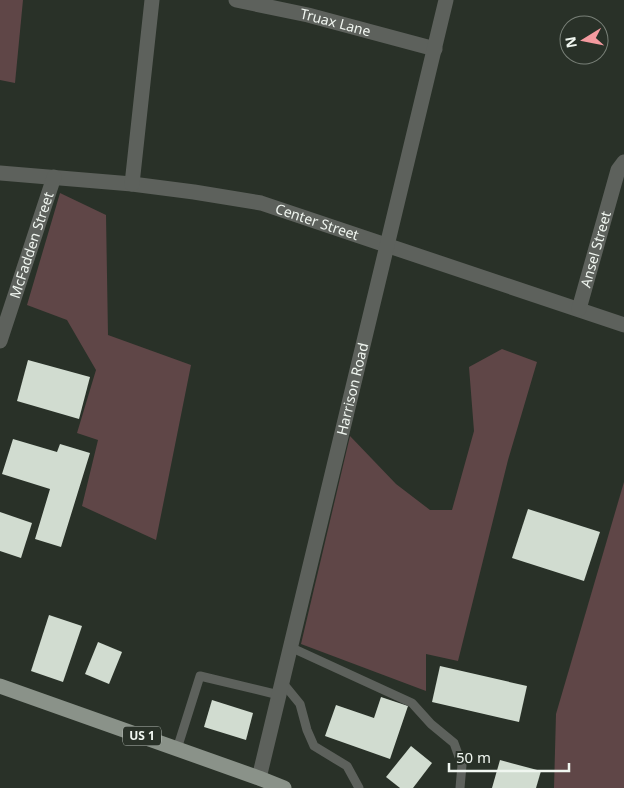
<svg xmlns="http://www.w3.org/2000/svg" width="624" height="788" font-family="'Noto Sans',sans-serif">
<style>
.green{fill:#5f4647}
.building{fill:#d1dcd0}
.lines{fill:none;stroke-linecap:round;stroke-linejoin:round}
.service{stroke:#5d615c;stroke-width:9}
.minor{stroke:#5d615c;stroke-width:15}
.tertiary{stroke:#5d615c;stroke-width:15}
.primary{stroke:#8a9289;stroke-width:15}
.labels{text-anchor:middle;stroke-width:5;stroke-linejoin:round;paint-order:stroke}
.shield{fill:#293128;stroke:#b4bbb4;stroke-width:1}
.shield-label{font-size:12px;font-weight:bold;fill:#f0f6f0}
.street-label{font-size:14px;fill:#f0f6f0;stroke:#293128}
</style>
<rect width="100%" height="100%" fill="#293128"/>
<g class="green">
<path d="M0,0H23L15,83L0,80Z"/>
<path d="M60,193L106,215L108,335L191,365L156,540L82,506L98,440L77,433L96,370L67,320L27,305Z"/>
<path d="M502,349L537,362L508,460L458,661L426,654V691L301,644L350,436L396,484L430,510H452L474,431L469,367Z"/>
<path d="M624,482V788H554L556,714Z"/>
</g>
<g class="building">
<path d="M28,360L90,377L79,419L17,401Z"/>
<path d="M13,439L57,452L60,444L90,453L61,547L35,539L50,489L2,474Z"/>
<path d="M528,509L600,532L584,581L512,558Z"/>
<path d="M0,512L32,523L21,558L0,551Z"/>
<path d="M49,615L82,626L63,682L31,671Z"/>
<path d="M98,642L122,652L109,684L85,674Z"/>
<path d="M440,666L527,686L519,722L432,702Z"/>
<path d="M381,697L408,706L390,759L325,736L336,705L374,718Z"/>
<path d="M212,700L253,713L246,740L204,727Z"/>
<path d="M411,746L432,763L413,788H400L386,777Z"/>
<path d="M500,760L541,771L536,788H492Z"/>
</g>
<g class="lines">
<g class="service">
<path d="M290,647L412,703L431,724L454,743L462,765L460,788"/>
<path d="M282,682L300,704L307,730L314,746L347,766L359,788"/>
<path d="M177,749L200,676L279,695"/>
</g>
<g class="minor">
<path id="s1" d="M236,0L308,15L435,49"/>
<path id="s2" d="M0,173L132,184L194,192L261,203L624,325"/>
<path d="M132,184L152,0"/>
<path id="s3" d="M579,309L618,170L624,162"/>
<path id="s4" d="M0,341L54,177"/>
</g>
<path class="tertiary" id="s5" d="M259,778L446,0"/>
<path class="primary" d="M0,686L259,778L284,788"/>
</g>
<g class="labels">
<rect class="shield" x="123" y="726.5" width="38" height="19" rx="4"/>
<g class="shield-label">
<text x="142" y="740">US 1</text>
</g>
<g class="street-label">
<text dy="5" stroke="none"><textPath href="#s1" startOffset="102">Truax Lane</textPath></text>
<text dy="5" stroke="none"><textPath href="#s2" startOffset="322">Center Street</textPath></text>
<text dy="5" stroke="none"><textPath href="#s4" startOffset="101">McFadden Street</textPath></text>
<text dy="5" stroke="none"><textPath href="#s3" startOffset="62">Ansel Street</textPath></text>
<text dy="5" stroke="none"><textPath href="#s5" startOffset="400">Harrison Road</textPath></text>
</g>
</g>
<g transform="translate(584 40) rotate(260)"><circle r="24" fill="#293128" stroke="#798078"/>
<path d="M0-4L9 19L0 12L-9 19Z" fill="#f49a9f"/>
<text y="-8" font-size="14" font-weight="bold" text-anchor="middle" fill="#f0f6f0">N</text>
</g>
<path d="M449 763v8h120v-8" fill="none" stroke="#f0f6f0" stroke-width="2.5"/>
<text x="456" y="763" font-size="15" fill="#f0f6f0" stroke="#293128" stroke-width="4" paint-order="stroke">50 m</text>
</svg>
